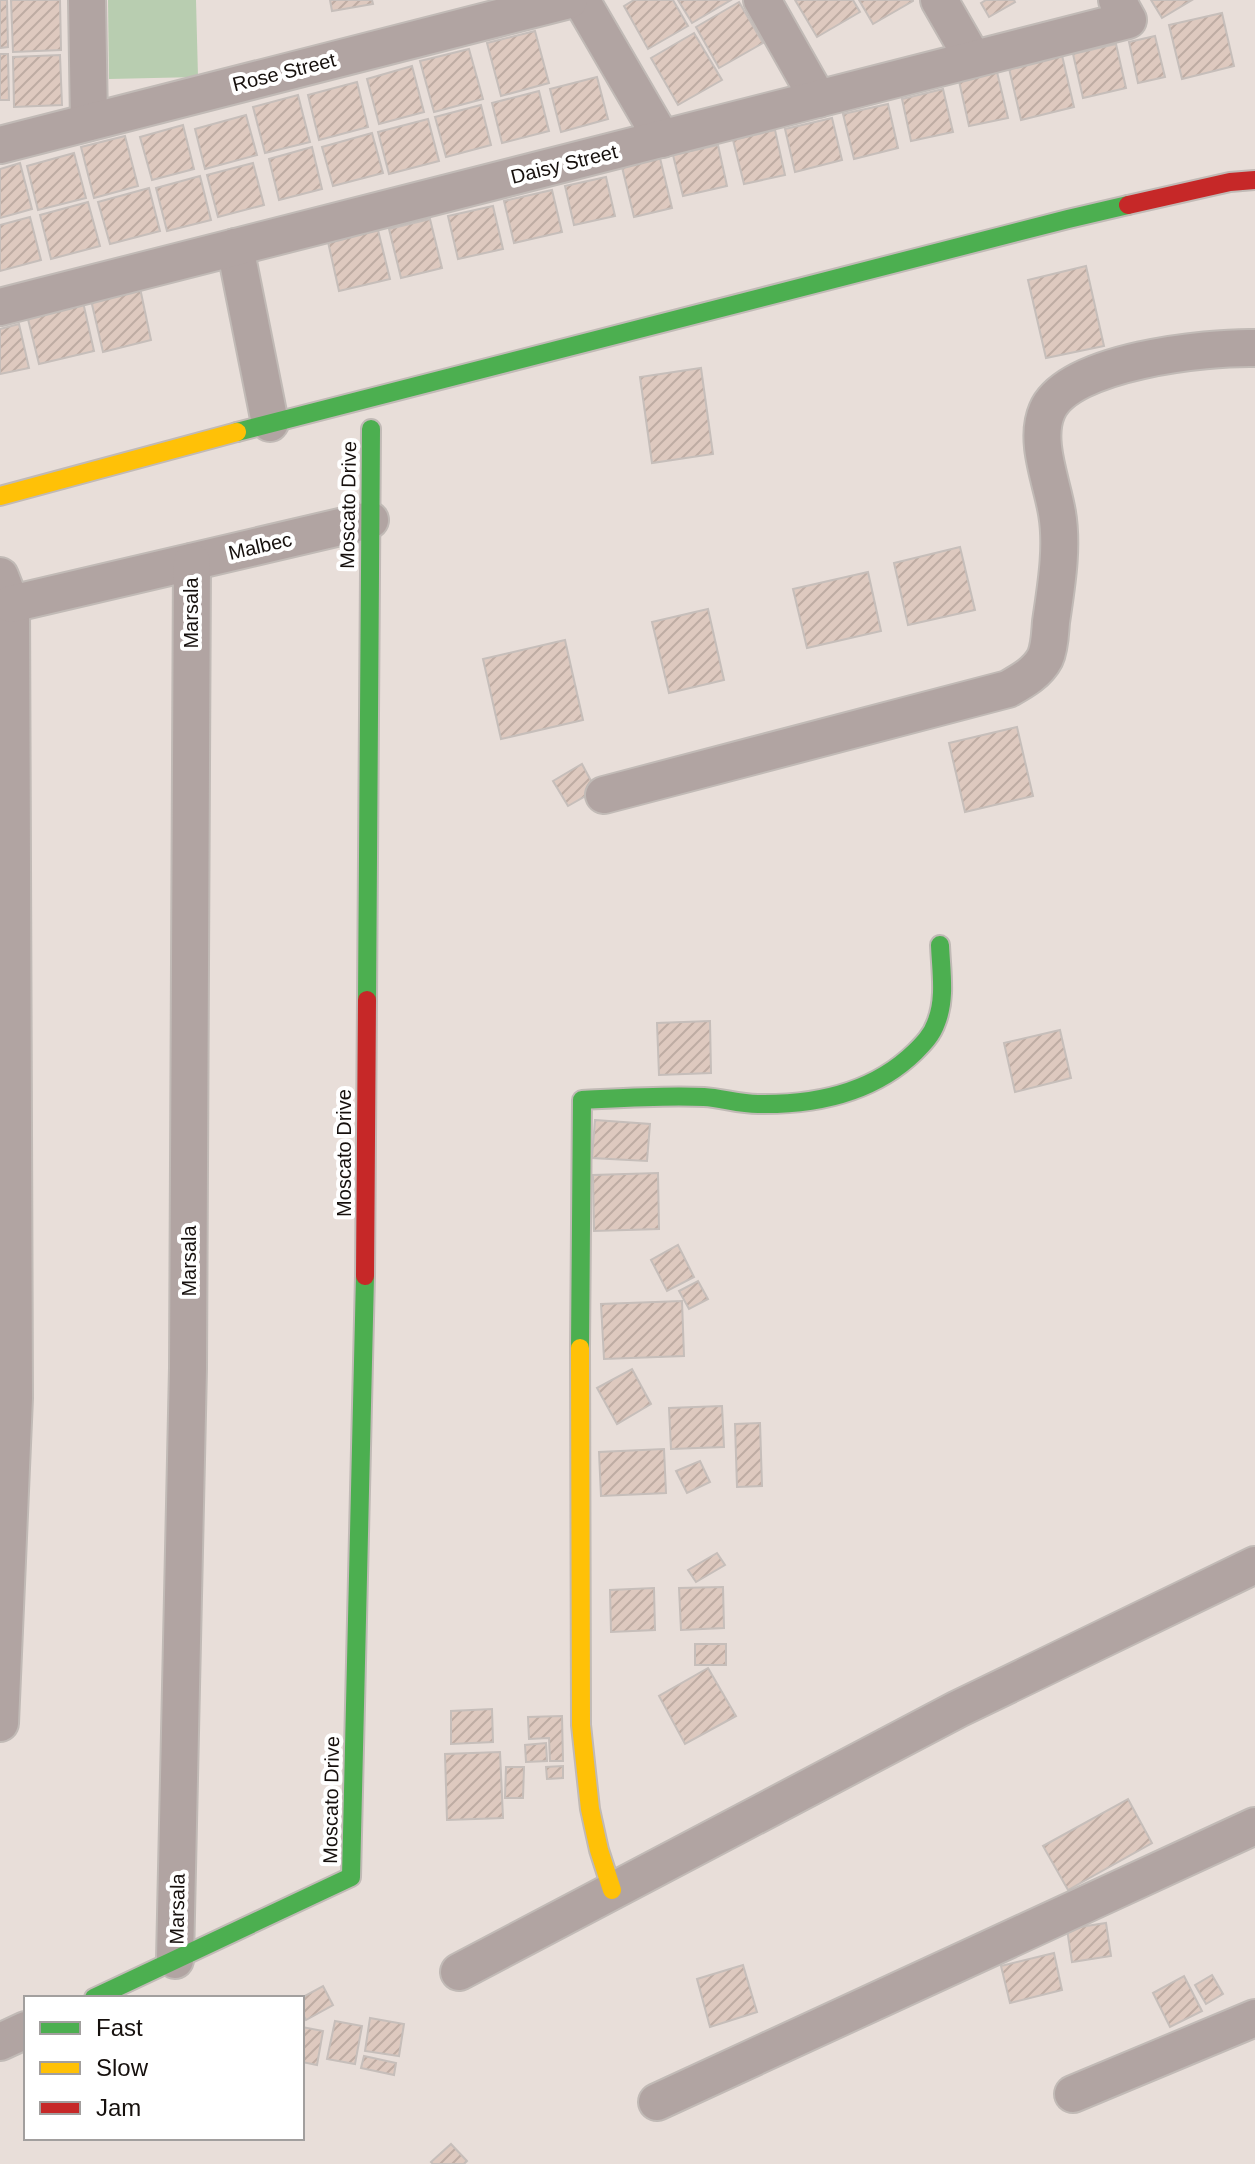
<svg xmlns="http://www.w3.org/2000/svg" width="1255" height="2164" font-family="Arial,sans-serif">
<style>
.garden{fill:#b8cdb0}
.building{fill:url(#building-hatch);stroke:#c6beba;stroke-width:2}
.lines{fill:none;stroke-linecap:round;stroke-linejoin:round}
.street-casing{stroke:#c1bab6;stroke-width:40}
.fast-casing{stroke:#c1bab6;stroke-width:22}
.slow-casing{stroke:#c1bab6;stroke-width:22}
.jam-casing{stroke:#c1bab6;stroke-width:22}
.street{stroke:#b1a4a2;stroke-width:36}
.fast{stroke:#4caf50;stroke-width:18}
.slow{stroke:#ffc107;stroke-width:18}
.jam{stroke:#c62828;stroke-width:18}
.labels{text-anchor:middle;stroke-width:8;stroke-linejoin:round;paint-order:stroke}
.street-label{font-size:20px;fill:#16100d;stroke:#fff}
</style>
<defs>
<pattern id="building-hatch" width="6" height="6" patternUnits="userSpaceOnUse" patternTransform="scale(2)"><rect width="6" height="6" fill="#dec9bf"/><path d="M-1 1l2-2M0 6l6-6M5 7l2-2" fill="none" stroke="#beaca3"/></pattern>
</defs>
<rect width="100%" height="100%" fill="#e8ded9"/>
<path class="garden" d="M108,0H196L198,77L109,79Z"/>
<g class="building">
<path d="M0,0H7L8,47L0,48Z"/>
<path d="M11,0H60L61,50L13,52Z"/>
<path d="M330,0H372L373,4L332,11Z"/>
<path d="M634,0H673L688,26L648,49L624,6Z"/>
<path d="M678,0H731L692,23Z"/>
<path d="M795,0H853L860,12L817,37Z"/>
<path d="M859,0H913V1L873,24Z"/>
<path d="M986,0H1014L1015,2L989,17L981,3Z"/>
<path d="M1151,0H1192L1162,18Z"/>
<path d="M739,2L763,43L719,68L696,27Z"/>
<path d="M1222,13L1234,66L1182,79L1169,25Z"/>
<path d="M535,31L549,83L501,96L487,43Z"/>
<path d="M694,33L722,80L678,105L651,58Z"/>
<path d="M1155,36L1165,77L1138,83L1129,42Z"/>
<path d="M1116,44L1126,88L1083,98L1073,54Z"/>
<path d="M469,49L483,99L434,112L420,61Z"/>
<path d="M1061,51L1074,107L1021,120L1008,64Z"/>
<path d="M0,54H8L9,100H0Z"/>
<path d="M60,55L62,105L14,107L13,57Z"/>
<path d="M412,66L424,112L379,124L367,79Z"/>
<path d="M997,72L1008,118L969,126L959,81Z"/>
<path d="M597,77L608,119L561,132L550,89Z"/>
<path d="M357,82L368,127L319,140L308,95Z"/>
<path d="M943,89L953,132L911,141L902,99Z"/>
<path d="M539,91L549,131L502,143L492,103Z"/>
<path d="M298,95L310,142L265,153L253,107Z"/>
<path d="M888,104L898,148L854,159L843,114Z"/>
<path d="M481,105L491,145L446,157L435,117Z"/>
<path d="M246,115L257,155L205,169L195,129Z"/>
<path d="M832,118L842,160L795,172L785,129Z"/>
<path d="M428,119L439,161L389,174L378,132Z"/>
<path d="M183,125L194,169L152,180L140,137Z"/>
<path d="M775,130L785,175L744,184L733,140Z"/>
<path d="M372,133L383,173L333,186L322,147Z"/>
<path d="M125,136L138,186L94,198L81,147Z"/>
<path d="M718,145L727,186L683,196L673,155Z"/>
<path d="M312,147L322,189L279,200L269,159Z"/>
<path d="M74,153L86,198L38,210L27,166Z"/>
<path d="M660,158L672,208L634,217L622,167Z"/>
<path d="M20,163L32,209L0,218V169Z"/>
<path d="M253,163L264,205L218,217L207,175Z"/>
<path d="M200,176L211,220L167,231L156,188Z"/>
<path d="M606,177L615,216L574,225L565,186Z"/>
<path d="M149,188L160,231L110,244L98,202Z"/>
<path d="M552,190L562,232L514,243L504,201Z"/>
<path d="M88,202L100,246L51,259L40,215Z"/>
<path d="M493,206L503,249L458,259L448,216Z"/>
<path d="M30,217L41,260L0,271V225Z"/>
<path d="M430,219L442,268L401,278L389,229Z"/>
<path d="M378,230L390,279L339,291L328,242Z"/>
<path d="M1086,266L1104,346L1046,358L1028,280Z"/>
<path d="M140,288L151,340L103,352L91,300Z"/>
<path d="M83,302L94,351L39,364L27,315Z"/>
<path d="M19,324L29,368L0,374V329Z"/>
<path d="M701,368L713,454L652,463L640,377Z"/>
<path d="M960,547L975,610L908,625L894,563Z"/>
<path d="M868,572L881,631L807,648L793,589Z"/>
<path d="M708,609L724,680L669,693L652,622Z"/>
<path d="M565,640L583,720L501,739L483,659Z"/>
<path d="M1017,727L1033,796L965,812L949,743Z"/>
<path d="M582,764L596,790L568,806L553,781Z"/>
<path d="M710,1021L711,1073L659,1075L657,1023Z"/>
<path d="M1060,1030L1071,1078L1015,1092L1004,1043Z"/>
<path d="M595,1120L650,1124L647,1161L592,1158Z"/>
<path d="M658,1173L659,1229L594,1231L593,1175Z"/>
<path d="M678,1245L694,1277L667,1291L651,1260Z"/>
<path d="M698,1281L708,1299L689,1309L679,1291Z"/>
<path d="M682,1301L684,1356L604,1359L601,1304Z"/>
<path d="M632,1369L651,1404L617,1424L597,1388Z"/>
<path d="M722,1406L724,1447L671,1449L669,1408Z"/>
<path d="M760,1423L762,1486L737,1487L735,1424Z"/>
<path d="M664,1449L666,1493L601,1496L599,1452Z"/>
<path d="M700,1461L710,1482L687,1493L676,1471Z"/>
<path d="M717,1553L725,1565L696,1582L688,1570Z"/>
<path d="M723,1587L724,1628L681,1630L679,1588Z"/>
<path d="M654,1588L655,1630L611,1632L610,1590Z"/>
<rect x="695" y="1644" width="31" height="21"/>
<path d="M708,1668L736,1716L685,1744L659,1696Z"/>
<path d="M492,1709L493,1742L451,1744V1711Z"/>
<path d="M562,1716L563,1761H550L549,1738L529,1739L528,1717Z"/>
<path d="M546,1743L547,1761L526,1762L525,1745Z"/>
<path d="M500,1752L503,1818L447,1820L445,1754Z"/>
<path d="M563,1766V1778L547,1779L546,1767Z"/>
<path d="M506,1767H524L523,1798H505Z"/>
<path d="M1128,1799L1152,1843L1068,1890L1043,1846Z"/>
<path d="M1106,1923L1111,1956L1072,1962L1067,1929Z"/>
<path d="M1054,1953L1062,1990L1010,2003L1001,1966Z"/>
<path d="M743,1965L757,2012L710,2027L697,1979Z"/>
<path d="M1212,1975L1223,1994L1206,2004L1195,1985Z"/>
<path d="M1184,1976L1202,2011L1170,2027L1153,1993Z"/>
<path d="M323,1986L333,2005L306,2020L302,2013L301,1998Z"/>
<path d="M370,2018L404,2024L399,2056L365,2051Z"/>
<path d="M335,2021L362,2026L355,2064L327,2059Z"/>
<path d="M302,2027L323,2031L317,2065L302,2062Z"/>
<path d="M364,2056L396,2063L394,2075L361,2068Z"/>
<path d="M451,2144L467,2161L464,2164H433L431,2162Z"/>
</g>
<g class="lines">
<defs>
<g id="street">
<path d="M87,0L89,122"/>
<path d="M581,0L662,139"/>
<path d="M762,0L818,99"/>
<path d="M939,0L973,59"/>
<path d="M0,145L569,0"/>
<path d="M235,247L270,423"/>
<path d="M0,307L1128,20L1117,0"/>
<path d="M0,576L11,604L14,1398L0,1723"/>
<path d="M11,604L370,520"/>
<path d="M604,795L1008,689C1022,681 1037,673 1045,658C1050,647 1050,633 1051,622C1056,587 1063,548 1057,513C1052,482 1034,441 1047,411C1068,361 1207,347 1255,348"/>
<path d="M175,1960L188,1368L192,562"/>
<path d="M459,1972L958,1709L1255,1565"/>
<path d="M0,2042L26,2030"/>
<path d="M1073,2094L1255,2018"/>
<path d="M657,2102L1255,1826"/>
</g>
<g id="fast">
<path d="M237,432L1068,219L1128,205"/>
<path d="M367,1000L371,429"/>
<path d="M580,1348L582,1100C622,1098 663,1095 704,1097C722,1098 739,1104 758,1104C815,1105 872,1094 915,1052C923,1044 932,1035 936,1023C946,999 941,971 940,945"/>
<path d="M94,1998L351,1877L365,1276"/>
</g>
<g id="slow">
<path d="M0,496L237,432"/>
<path d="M580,1348L581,1725L590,1809L599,1850L612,1890"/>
</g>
<g id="jam">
<path d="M1128,205L1230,182L1255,180"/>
<path d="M365,1276L367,1000"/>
</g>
</defs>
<use href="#street" class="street-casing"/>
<use href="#fast" class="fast-casing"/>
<use href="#slow" class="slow-casing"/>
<use href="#jam" class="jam-casing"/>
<use href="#street" class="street"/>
<use href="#fast" class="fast"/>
<use href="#slow" class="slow"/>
<use href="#jam" class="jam"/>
</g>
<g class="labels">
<g class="street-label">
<text transform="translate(284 72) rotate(-14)" y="7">Rose Street</text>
<text transform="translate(564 164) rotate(-14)" y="7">Daisy Street</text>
<text transform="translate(348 505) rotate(-89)" y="7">Moscato Drive</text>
<text transform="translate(260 546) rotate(-13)" y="7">Malbec</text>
<text transform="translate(191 613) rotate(-90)" y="7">Marsala</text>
<text transform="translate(344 1153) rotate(-90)" y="7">Moscato Drive</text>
<text transform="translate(189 1261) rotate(-90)" y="7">Marsala</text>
<text transform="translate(331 1800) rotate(-89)" y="7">Moscato Drive</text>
<text transform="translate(177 1909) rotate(-89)" y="7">Marsala</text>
</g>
</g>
<rect x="24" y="1996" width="280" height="144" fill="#ffffff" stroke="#a29f9e" stroke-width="2"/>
<rect x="40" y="2022" width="40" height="12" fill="#4caf50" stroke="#a29f9e" stroke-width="2"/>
<text x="96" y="2036" font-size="24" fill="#16100d">Fast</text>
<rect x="40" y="2062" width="40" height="12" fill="#ffc107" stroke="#a29f9e" stroke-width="2"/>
<text x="96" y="2076" font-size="24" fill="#16100d">Slow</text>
<rect x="40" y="2102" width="40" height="12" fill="#c62828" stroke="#a29f9e" stroke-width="2"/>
<text x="96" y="2116" font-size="24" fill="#16100d">Jam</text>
</svg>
